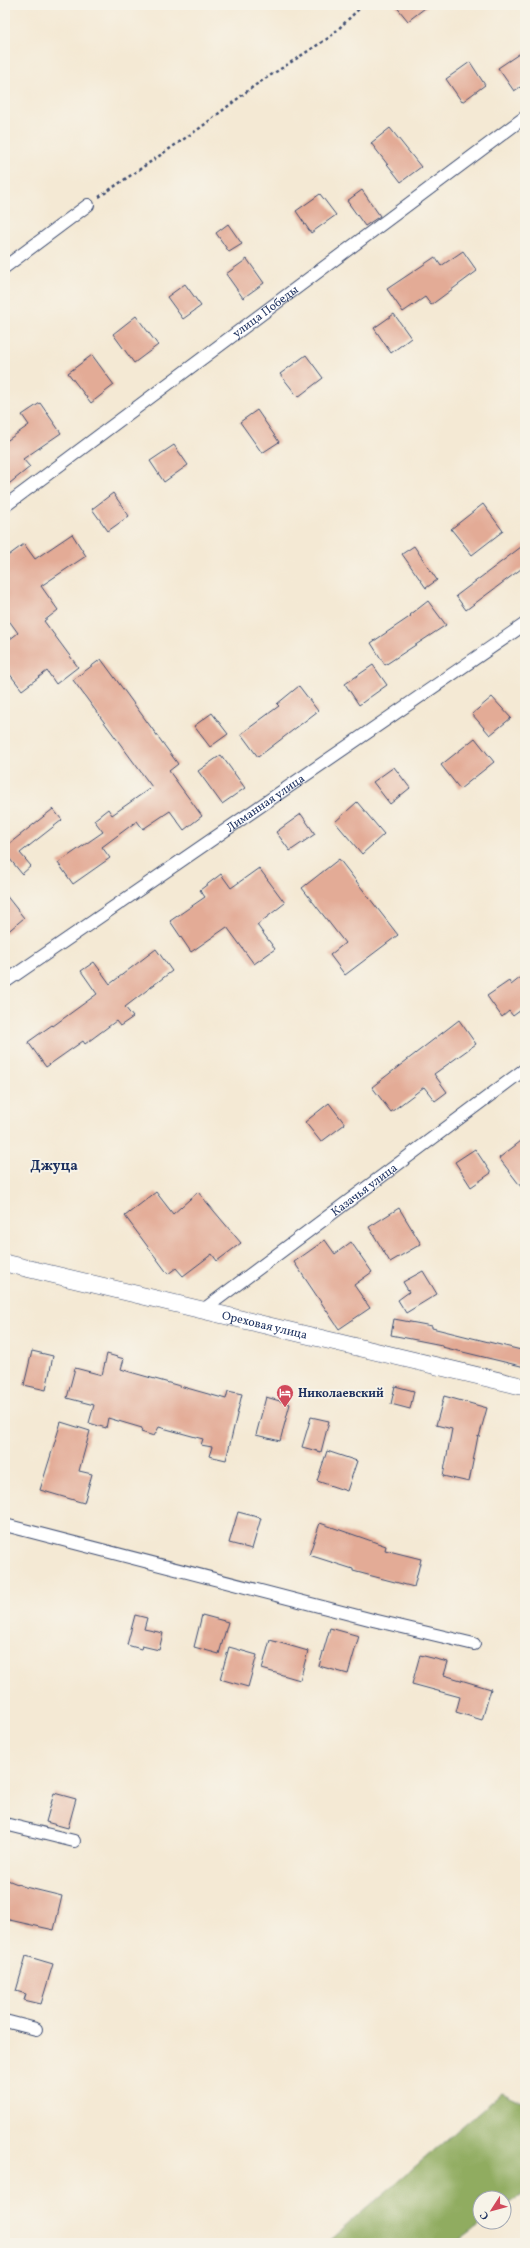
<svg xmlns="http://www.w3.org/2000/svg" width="530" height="2248" font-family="Vollkorn,serif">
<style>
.forest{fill:#90ac60;stroke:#566e5f}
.building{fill:#e3ab96}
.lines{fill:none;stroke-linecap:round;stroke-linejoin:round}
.minor-casing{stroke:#3c4b70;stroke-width:14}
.secondary-casing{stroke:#3c4b70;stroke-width:18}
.path{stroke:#3c4b70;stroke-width:2.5;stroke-dasharray:3 3;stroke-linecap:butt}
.minor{stroke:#fff;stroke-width:12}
.secondary{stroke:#fff;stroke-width:17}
.labels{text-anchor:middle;stroke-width:4;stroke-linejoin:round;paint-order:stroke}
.street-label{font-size:12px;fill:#1b2f5e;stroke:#f7f3e8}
.poi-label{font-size:12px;font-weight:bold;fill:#1b2f5e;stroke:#f7f3e8;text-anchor:start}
.quarter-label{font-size:14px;font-weight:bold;fill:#1b2f5e;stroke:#f7f3e8}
</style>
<rect width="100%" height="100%" fill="#f7f3e8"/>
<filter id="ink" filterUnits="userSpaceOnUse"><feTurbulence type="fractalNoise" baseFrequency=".025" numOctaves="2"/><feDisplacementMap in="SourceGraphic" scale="8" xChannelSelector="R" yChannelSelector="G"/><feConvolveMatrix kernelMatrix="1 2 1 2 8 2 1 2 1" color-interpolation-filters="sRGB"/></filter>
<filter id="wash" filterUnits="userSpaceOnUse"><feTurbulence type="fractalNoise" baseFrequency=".012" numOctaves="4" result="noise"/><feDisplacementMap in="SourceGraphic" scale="16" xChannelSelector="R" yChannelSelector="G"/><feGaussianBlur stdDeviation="0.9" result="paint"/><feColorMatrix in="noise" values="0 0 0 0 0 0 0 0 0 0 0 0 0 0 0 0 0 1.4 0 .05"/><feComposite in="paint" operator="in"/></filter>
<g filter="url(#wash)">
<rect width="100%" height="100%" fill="#f4e9d4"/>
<path class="forest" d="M502,2092L525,2103V2193L504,2208V2198H480V2222H485L456,2243H326Z"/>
<g id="blocks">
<g class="building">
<path d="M395,5H429L408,21Z"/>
<path d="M525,50V84L514,91L498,68Z"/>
<path d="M470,62L485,85L462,102L446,79Z"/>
<path d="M390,128L421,167L401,182L371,143Z"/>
<path d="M362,190L380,216L365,226L347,201Z"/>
<path d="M320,194L336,215L311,233L296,211Z"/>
<path d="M228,224L242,244L229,252L216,233Z"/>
<path d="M463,251L477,271L431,305L425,297L403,312L387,289L435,257L441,266Z"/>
<path d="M247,259L264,283L243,298L226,274Z"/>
<path d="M185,284L201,306L183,319L167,297Z"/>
<path d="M394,314L411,338L391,353L374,328Z"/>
<path d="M136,316L158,345L134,363L113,334Z"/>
<path d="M92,355L114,385L91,403L68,373Z"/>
<path d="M306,355L323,378L298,397L280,374Z"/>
<path d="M40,403L61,433L23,459L30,467L5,487V442L29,425L22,415Z"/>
<path d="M257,410L279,442L262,453L240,422Z"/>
<path d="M174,445L188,465L164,482L150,461Z"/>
<path d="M113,493L129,516L108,531L92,509Z"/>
<path d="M483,504L503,531L472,555L451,529Z"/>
<path d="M72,534L86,556L41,586L58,610L44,621L78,667L56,684L47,671L22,690L5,668V643L18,633L5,615V558L24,544L35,559Z"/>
<path d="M525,544V566L466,610L456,596Z"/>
<path d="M414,546L437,580L426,588L402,554Z"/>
<path d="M428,601L446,625L385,665L371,643L411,616L410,615Z"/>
<path d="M101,659L178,764L169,771L202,816L184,830L170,811L143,829L137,821L102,847L110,858L73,884L58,863L103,832L94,820L108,809L112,815L152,787L73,680Z"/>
<path d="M373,665L387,685L359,705L345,684Z"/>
<path d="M299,686L318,711L258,757L241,734L279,706L277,704Z"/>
<path d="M492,697L511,718L490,735L472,714Z"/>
<path d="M212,713L228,734L210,747L194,726Z"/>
<path d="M475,738L494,762L460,789L441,765Z"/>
<path d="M221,755L245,788L222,804L198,771Z"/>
<path d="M394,767L410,788L390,804L373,782Z"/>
<path d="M357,802L384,834L362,854L335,822Z"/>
<path d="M53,809L62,820L20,853L31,866L22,874L5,853V847Z"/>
<path d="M301,814L315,834L290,851L276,832Z"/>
<path d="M339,859L398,935L345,975L330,955L345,943L302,888Z"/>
<path d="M259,868L285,903L257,925L275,949L254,964L227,927L191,952L170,921L205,897L200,890L221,874L231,888Z"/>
<path d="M5,894L24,918L5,934Z"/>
<path d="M156,949L172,971L125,1007L133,1017L120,1026L116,1021L85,1044L83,1041L46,1067L28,1042L52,1025L53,1026L97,994L81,971L94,962L110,984Z"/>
<path d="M525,974V1007L513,1016L509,1011L502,1017L487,996L509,981L511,985Z"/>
<path d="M459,1020L476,1044L434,1074L447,1092L435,1101L424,1087L391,1112L372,1087Z"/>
<path d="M329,1103L345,1124L321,1142L305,1122Z"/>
<path d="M525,1138V1192L499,1158Z"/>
<path d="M475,1149L491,1173L471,1187L455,1162Z"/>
<path d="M156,1192L173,1214L198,1192L241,1243L217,1261L212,1254L183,1276L176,1268L168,1274L125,1216Z"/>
<path d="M399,1208L421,1244L390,1262L369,1227Z"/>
<path d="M325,1240L335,1254L351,1242L372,1272L354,1285L370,1308L339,1329L294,1262Z"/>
<path d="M423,1271L437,1294L406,1313L398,1300L409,1292L403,1282Z"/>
<path d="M394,1319L432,1326V1328L525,1351V1367L442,1347V1345L391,1335Z"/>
<path d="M32,1351L53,1356L46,1390L24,1385Z"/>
<path d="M107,1354L124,1359L121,1369L130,1372L226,1399L228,1391L242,1394L226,1460L209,1456L212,1447L201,1445L203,1439L159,1427L154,1436L141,1432L142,1428L108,1418L106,1428L89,1423L94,1405L67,1398L75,1368L102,1375Z"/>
<path d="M395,1386L414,1391L410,1409L391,1404Z"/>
<path d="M444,1396L487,1408L479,1437L478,1436L469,1482L443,1476L452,1429L436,1425Z"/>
<path d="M266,1397L290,1404L280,1441L256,1435Z"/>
<path d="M311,1417L329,1421L321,1452L302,1447Z"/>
<path d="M61,1422L90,1431L79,1471L92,1474L84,1503L40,1490Z"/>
<path d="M327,1451L357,1461L347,1491L317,1481Z"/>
<path d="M238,1512L261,1518L252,1549L229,1543Z"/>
<path d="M320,1523L386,1546L385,1550L421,1559L414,1587L353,1571V1569L309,1555Z"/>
<path d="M135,1615L147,1618L144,1629L163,1633L159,1650L142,1646L141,1649L127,1645Z"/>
<path d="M202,1615L228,1622L219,1654L194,1647Z"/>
<path d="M330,1628L359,1636L348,1674L319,1666Z"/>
<path d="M270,1640L308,1651L300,1680L262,1669Z"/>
<path d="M229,1647L257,1655L248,1687L220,1679Z"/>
<path d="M420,1655L448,1662L444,1675L491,1689L482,1720L456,1712L460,1697L412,1684Z"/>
<path d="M54,1793L76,1799L68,1828L46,1822Z"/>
<path d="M5,1879L25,1887L62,1896L54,1930L5,1919Z"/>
<path d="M26,1956L53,1964L41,2004L24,2000L26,1994L16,1991Z"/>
</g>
</g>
</g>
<g filter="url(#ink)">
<use href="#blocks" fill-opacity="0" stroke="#3c4b70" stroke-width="1"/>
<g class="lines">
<defs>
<g id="minor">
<path d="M5,267L88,205"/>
<path id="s1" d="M5,506L525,117"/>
<path id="s2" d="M5,982L525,624"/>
<path id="s3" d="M203,1310L525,1069"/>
<path d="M5,1525L373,1620L474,1644"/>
<path d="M5,1824L74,1841"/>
<path d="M5,2021L36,2029"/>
</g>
<g id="secondary">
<path id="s4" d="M5,1263L525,1387"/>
</g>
</defs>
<use href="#minor" class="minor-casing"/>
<use href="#secondary" class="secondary-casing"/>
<path class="path" d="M99,197L200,128L254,86L330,37L363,5"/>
<use href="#minor" class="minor"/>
<use href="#secondary" class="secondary"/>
</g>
</g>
<defs>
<symbol id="hotel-pin" viewBox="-11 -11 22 30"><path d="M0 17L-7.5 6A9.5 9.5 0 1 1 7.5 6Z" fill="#d1495b" stroke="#f7f3e8"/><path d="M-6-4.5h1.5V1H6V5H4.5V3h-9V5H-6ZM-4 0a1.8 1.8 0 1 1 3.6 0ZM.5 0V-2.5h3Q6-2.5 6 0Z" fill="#fff"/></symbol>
</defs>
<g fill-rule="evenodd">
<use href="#hotel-pin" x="275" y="1383" width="20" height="27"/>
</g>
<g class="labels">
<g class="street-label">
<text dy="4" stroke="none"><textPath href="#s1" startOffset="325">улица Победы</textPath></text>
<text dy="4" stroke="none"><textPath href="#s2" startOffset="316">Лиманная улица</textPath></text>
<text dy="4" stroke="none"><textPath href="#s3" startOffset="201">Казачья улица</textPath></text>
<text dy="4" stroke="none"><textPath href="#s4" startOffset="267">Ореховая улица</textPath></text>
</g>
<g class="poi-label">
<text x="298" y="1397">Николаевский</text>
</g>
<g class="quarter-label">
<text x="54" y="1170">Джуца</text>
</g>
</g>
<rect width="530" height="2248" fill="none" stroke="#f7f3e8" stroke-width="20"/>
<g transform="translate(492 2210) rotate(234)"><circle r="19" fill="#f7f3e8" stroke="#9fa5b1"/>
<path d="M0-3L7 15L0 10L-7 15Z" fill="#d1495b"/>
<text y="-6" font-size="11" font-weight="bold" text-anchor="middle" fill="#1b2f5e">С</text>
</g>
</svg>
